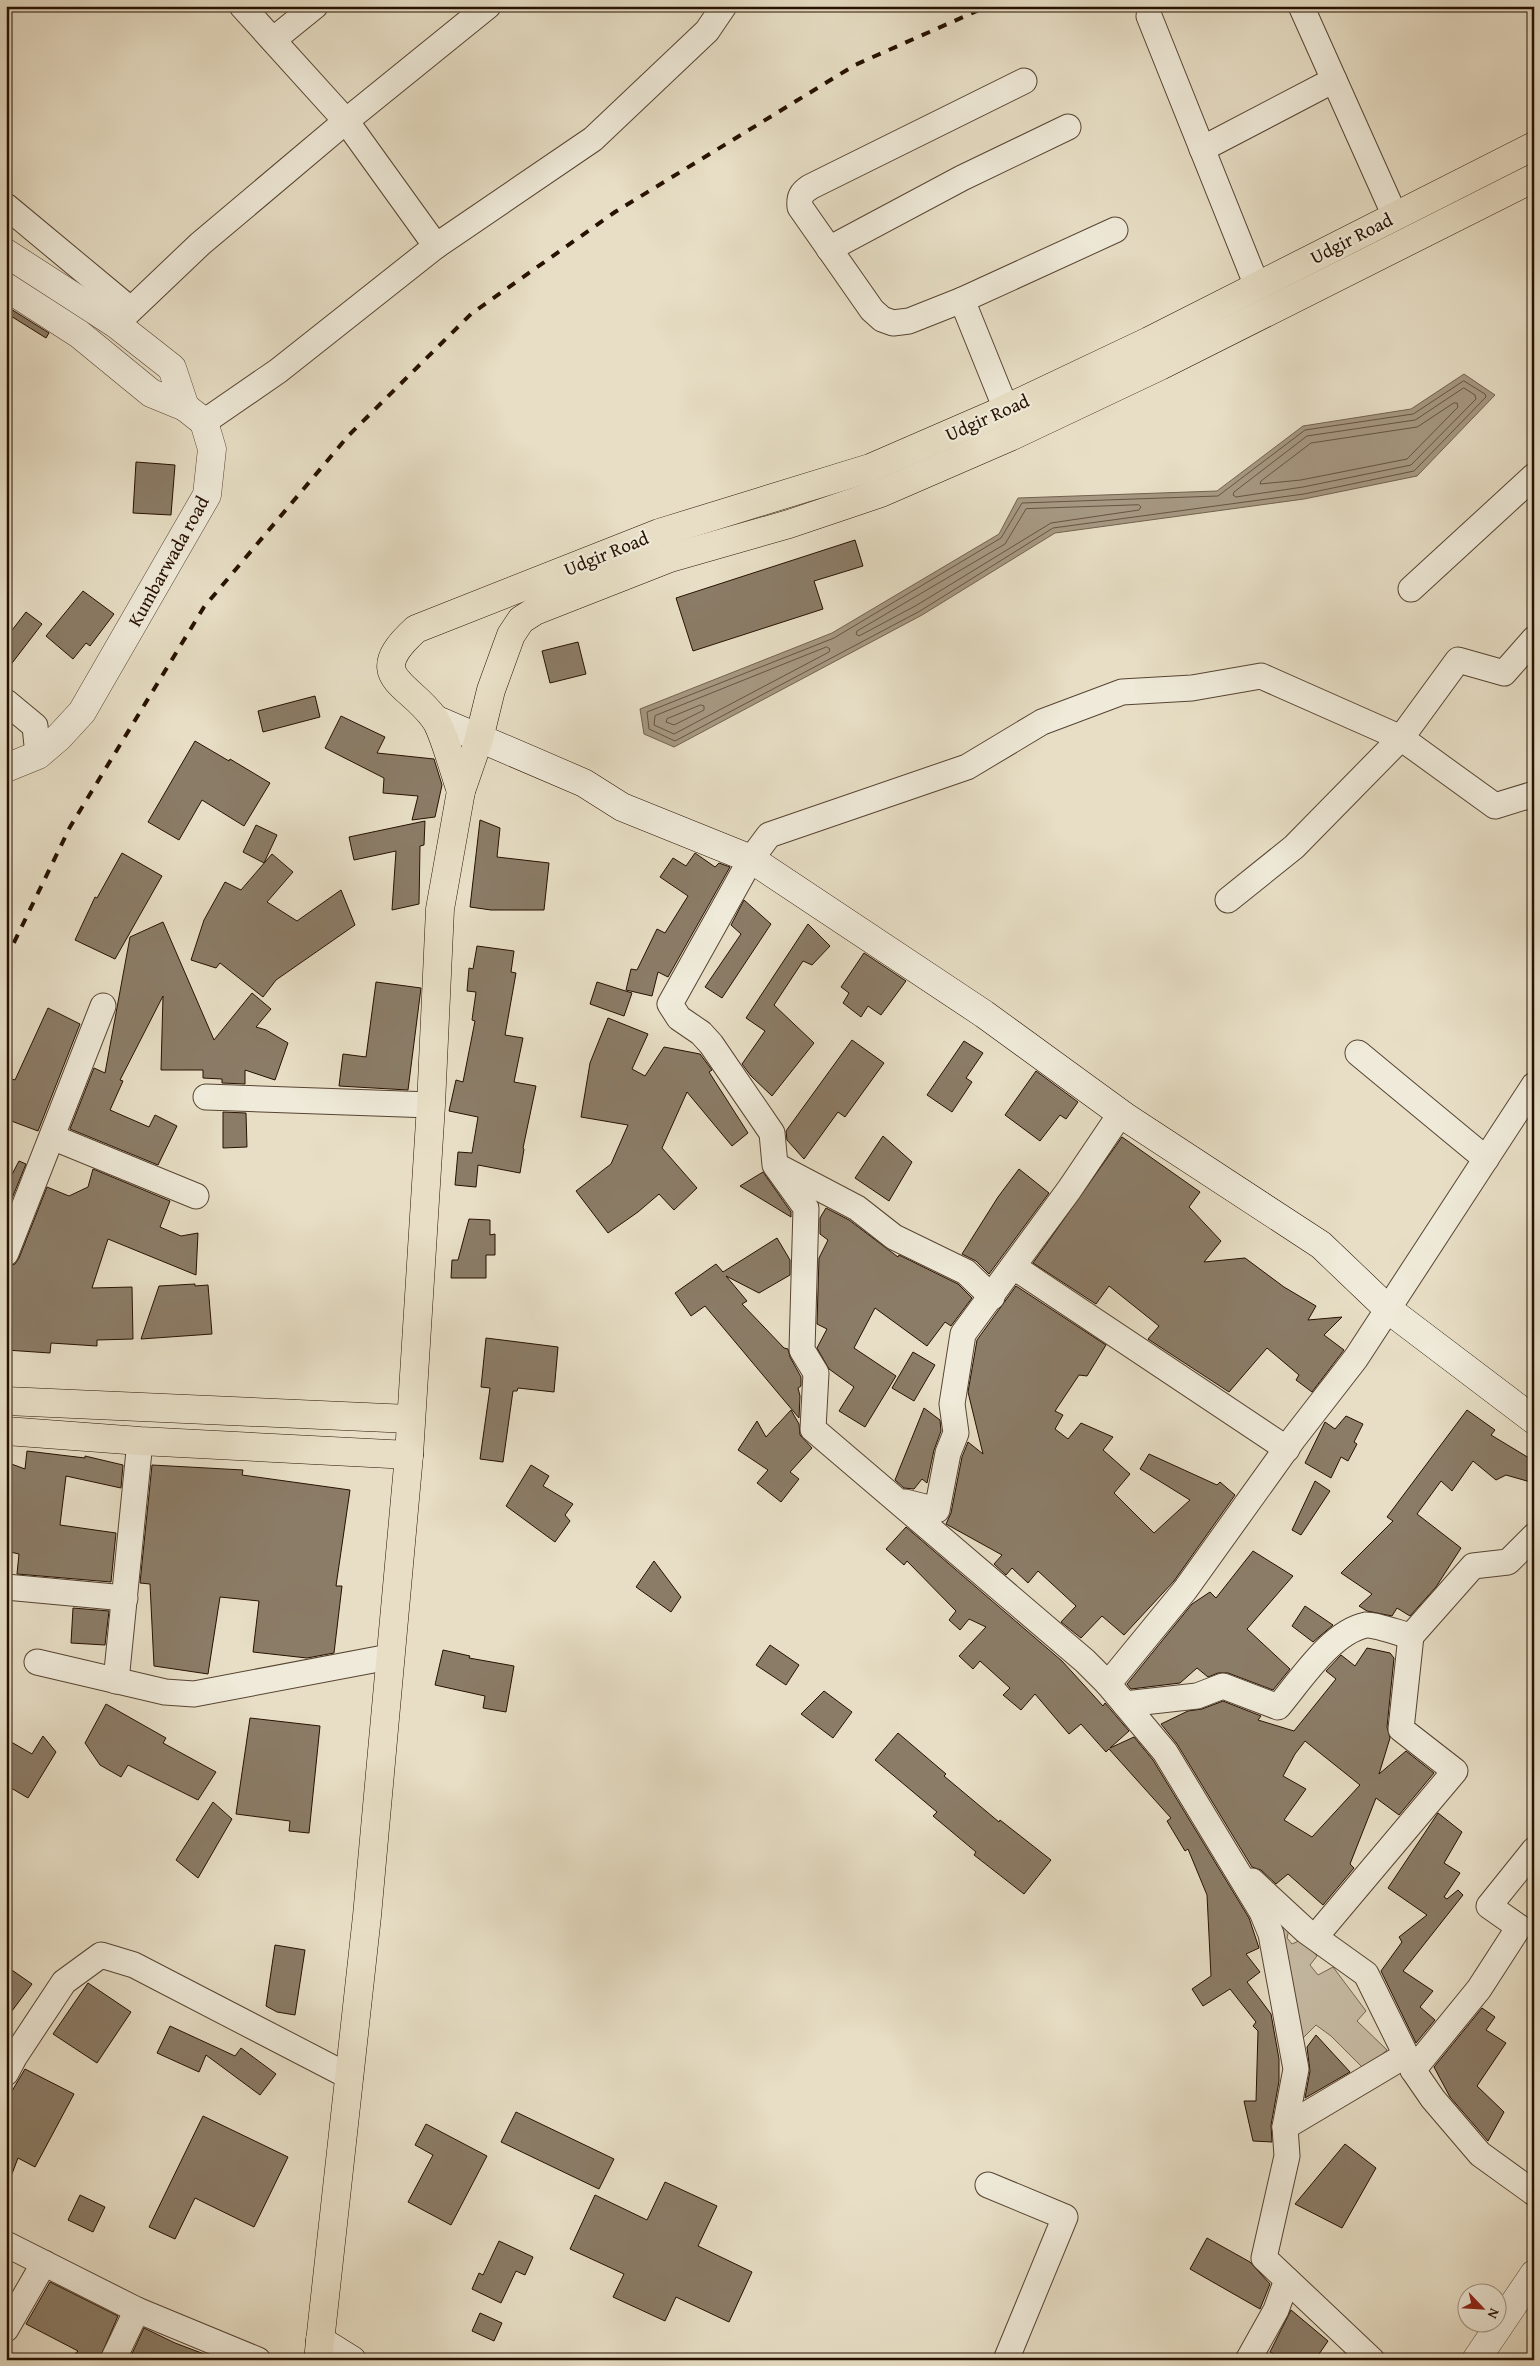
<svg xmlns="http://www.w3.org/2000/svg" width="1540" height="2366" font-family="'Gentium Book Plus',serif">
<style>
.green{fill:#c6bba4;stroke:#766652}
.water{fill:#a69882;stroke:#73624e}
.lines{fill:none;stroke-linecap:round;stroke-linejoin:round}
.shore{stroke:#665442;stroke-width:1}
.building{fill:#8b7c67;stroke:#271101;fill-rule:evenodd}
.minor-casing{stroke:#574432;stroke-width:27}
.tertiary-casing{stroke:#574432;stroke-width:29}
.secondary-casing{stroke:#271101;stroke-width:29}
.primary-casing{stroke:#271101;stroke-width:29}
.trunk-casing{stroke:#271101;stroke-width:29}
.minor{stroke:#efead9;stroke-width:25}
.tertiary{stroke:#efead9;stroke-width:28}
.secondary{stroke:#efead9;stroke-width:28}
.primary{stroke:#e7dec5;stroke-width:28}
.trunk{stroke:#e7dec5;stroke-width:28}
.rail{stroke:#271101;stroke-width:4;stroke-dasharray:9 9;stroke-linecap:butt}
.labels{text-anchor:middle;stroke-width:4.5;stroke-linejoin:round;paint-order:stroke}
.street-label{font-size:19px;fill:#271101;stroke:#efead9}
</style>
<rect width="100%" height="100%" fill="#e7dec5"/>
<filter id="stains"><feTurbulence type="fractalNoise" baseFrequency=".004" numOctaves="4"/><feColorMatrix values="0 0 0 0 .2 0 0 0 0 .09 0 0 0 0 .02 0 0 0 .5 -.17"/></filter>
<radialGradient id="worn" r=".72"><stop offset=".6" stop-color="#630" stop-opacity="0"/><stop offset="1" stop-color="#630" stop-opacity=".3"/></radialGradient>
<path class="green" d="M1273,1909L1289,1929L1287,1938L1292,1944L1303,1939L1317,1956L1310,1965L1318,1975L1333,1967L1366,2011L1357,2021L1387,2050L1365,2070L1331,2036L1316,2025L1301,2040Z"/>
<path class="water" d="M1464,374L1495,395L1417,476L1304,499L1055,533L922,615L674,747L644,734L640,709L832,633L999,534L1018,498L1217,491L1303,426L1411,409Z"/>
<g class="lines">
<g class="shore">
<path d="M1464,381L1485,394L1486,397L1414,471L1304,494L1053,528L920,611L675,741L649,729L647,712L834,638L1001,538L1022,503L1218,496L1305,430L1413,414Z"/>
<path d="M1464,388L1475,395L1476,399L1411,465L1303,487L1236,497L1233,495L1234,492L1307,436L1415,420Z"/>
<path d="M1454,403H1457L1458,407L1407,459L1301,480L1260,484L1261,481L1311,443L1417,427Z"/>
<path d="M1139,505L1141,507L1139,510L1051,523L917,605L859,636L856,634L857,631L1005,544L1026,509Z"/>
<path d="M827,647L830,649L829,652L674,734L654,725L655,716Z"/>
<path d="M701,705L704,706V710L674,725L666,722L667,719Z"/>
</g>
</g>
<g class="building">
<path d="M6,306L49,333L46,338L6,313Z"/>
<path d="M136,462L175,465L171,515L133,513Z"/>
<path d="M855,540L863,566L814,581L823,609L693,651L676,598Z"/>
<path d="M83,591L114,614L90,646L86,643L73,659L46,636Z"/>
<path d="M26,612L42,624L6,671V638Z"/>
<path d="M578,642L586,674L550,683L542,651Z"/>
<path d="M315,696L320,717L263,732L258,711Z"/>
<path d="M341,716L385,737L377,753L434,759L442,785L435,817L412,820L418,796L383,793L384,778L325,748Z"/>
<path d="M195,741L229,761L230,759L270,783L244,826L202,800L179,840L148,822Z"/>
<path d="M480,820L500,828L497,857L549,863L544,910H491L470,907Z"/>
<path d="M425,821L424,845L420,846L419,904L392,910L396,851L354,860L349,837Z"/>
<path d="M256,825L277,835L264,863L243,852Z"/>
<path d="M122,853L162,876L115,959L75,940L95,897L97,898Z"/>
<path d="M695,853L715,867L719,863L730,867L668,977L658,972L652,996L626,990L631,969L637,970L657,929L665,933L688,896L660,877L673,858L686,866Z"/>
<path d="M272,854L293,872L267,902L297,921L341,890L355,925L276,980L263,997L220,963L216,968L191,960L204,920L225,882L241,890Z"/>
<path d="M744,900L771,924L722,998L705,987L741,934L731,925Z"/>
<path d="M163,922L214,1040L252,993L271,1009L256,1027L266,1030L288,1043L275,1080L245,1070V1084L222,1083V1079L203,1078V1070H161L163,996L120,1080L123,1081L110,1110L149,1127L155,1115L177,1126L158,1165L70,1129L94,1068L105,1073L130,937Z"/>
<path d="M808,924L830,946L812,965L803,961L774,1005L814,1043L772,1096L751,1076L742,1064L765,1031L746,1018Z"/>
<path d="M477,946L514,951L511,972L516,973L505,1035L523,1038L514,1082L536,1086L523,1148L524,1149L520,1173L478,1165L476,1187L455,1185L458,1152L472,1153L478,1117L449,1111L456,1080L463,1082L475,1021L472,1020L476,992L467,991L469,968L473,969Z"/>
<path d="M864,953L906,981L881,1015L868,1006L861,1017L843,1003L849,993L841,987Z"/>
<path d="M376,982L421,988L408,1090L339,1086L343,1054L366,1057Z"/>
<path d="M597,982L632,993L624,1016L590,1004Z"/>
<path d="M48,1008L80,1024L38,1131L6,1119V1077L15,1080Z"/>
<path d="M608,1018L648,1034L632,1069L645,1076L664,1047L700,1054L712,1070L709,1072L748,1133L732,1146L687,1092L662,1148L697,1188L674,1210L659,1194L638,1212L608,1233L576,1191L611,1164L628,1125L581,1117L590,1063Z"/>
<path d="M852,1040L884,1063L845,1117L838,1112L804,1159L787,1140L786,1131Z"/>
<path d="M964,1041L983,1053L966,1078L972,1082L952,1112L927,1095Z"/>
<path d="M1036,1071L1078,1102L1066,1119L1060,1115L1040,1141L1005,1115Z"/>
<path d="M223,1112L246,1113L247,1147L223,1148Z"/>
<path d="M883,1136L912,1162L889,1201L855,1178Z"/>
<path d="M1122,1137L1200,1192L1189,1207L1221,1241L1204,1262L1245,1258L1284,1287L1316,1306L1308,1320L1342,1317L1324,1335L1344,1350L1312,1392L1296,1380L1299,1375L1267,1348L1229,1392L1148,1339L1159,1326L1109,1286L1096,1304L1033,1263Z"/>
<path d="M19,1161L26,1164L6,1213V1186Z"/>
<path d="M93,1169L170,1201L160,1227L181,1236L198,1233L196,1275L108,1239L92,1288L132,1287L133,1339L97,1340V1346L51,1343L50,1353L6,1350V1267L15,1264L19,1258L47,1187L69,1196L88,1187Z"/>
<path d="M1019,1169L1049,1193L989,1274L976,1261L962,1254L998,1197Z"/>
<path d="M763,1172L791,1212V1217L740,1186Z"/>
<path d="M826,1208L849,1220L898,1257L899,1255L958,1284L972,1298L951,1326L945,1322L927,1346L875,1308L854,1348L896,1376L865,1427L839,1411L854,1387L829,1369L817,1348L827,1329L817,1324L819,1258L828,1240L820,1234V1218Z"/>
<path d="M469,1219L490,1220V1235L495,1234V1255H486V1278H451L452,1260H458Z"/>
<path d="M777,1238L790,1260V1275L759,1293L726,1276L747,1301L742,1304L784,1348L788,1349L790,1357L801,1377V1386L798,1388L800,1396L799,1418L705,1306L691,1316L675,1293L716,1264L723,1272Z"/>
<path d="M195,1284V1286L208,1285L212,1334L141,1339L159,1286Z"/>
<path d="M1016,1286L1106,1345L1087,1376L1079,1375L1055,1411L1063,1415L1055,1429L1068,1439L1081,1423L1113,1437L1103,1450L1130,1474L1114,1493L1154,1533L1190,1500L1140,1469L1149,1454L1217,1485L1220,1482L1235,1495L1174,1581L1124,1635L1102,1616L1081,1638L1061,1622L1076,1606L1038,1571L1028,1583L1012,1568L1006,1575L994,1564L1002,1555L946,1524L951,1513L962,1457L968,1442L983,1454L968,1392L977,1340Z"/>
<path d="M486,1338L558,1347L554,1392L518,1388L517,1391H513L503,1462L480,1459L490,1388L481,1387Z"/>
<path d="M913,1352L935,1365L914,1401L892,1388Z"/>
<path d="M924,1408L940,1420L941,1431L934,1450L927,1483L922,1479L914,1489L904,1488L895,1480Z"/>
<path d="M791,1410L799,1424L800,1435L812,1448L790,1472L799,1479L781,1502L757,1483L768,1470L738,1450L757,1421L766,1437Z"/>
<path d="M1467,1410L1495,1430L1491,1435L1534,1461V1483L1506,1475L1496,1480L1473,1461L1452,1491L1441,1481L1417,1514L1461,1548L1436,1587L1410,1616L1397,1608L1392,1616L1367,1611L1359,1606L1372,1594L1341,1573L1393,1521L1387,1517Z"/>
<path d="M1346,1416L1363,1424L1354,1442L1357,1444L1348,1461L1341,1457L1331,1478L1305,1463L1325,1422L1335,1429Z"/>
<path d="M27,1451L85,1458V1456L123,1465L121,1488L66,1476L60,1525L116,1533L111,1582L17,1574L19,1554L6,1551V1462L25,1469Z"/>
<path d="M152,1465L243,1470L242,1475L350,1490L336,1586H342L334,1653L307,1658L253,1652L259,1601L220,1597L208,1674L154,1666L150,1584L140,1583Z"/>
<path d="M531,1465L549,1476L543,1486L573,1504L565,1515L570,1521L555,1542L506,1506Z"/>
<path d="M1315,1481L1330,1491L1301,1535L1292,1530Z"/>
<path d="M906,1527L1062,1661L1103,1706L1105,1703L1129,1731L1110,1748L1134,1737L1153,1760L1249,1918L1259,1948L1246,1954L1260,1972L1247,1982L1271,2014L1279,2059V2081L1271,2125L1272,2142L1253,2141L1244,2101H1256L1258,2031L1253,2026L1256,2022L1230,1989L1203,2006L1192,1989L1211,1976L1207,1895L1188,1849L1185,1851L1167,1821L1171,1818L1109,1749L1106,1752L1081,1724L1069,1734L1035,1694L1021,1710L1003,1695L1010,1688L980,1661L973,1669L959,1656L986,1627L969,1619L960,1630L949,1620L956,1611L907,1561L904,1565L886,1549Z"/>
<path d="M1253,1551L1293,1576L1247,1629L1290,1669L1273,1690L1228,1673H1218L1208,1677L1197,1668L1180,1683L1131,1689L1127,1684L1192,1604L1210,1592L1216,1598Z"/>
<path d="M654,1561L681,1597L671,1612L636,1587Z"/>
<path d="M1305,1606L1333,1625L1313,1642L1292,1626Z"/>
<path d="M73,1608L109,1611L105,1645L71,1643Z"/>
<path d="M770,1645L799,1665L786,1685L756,1665Z"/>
<path d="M1367,1648L1390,1653L1394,1658L1387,1727L1390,1738L1379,1774L1406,1751L1434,1773L1399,1815L1376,1798L1350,1864L1354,1868L1323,1905L1288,1874L1276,1884L1261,1870L1252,1867L1177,1744L1161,1724L1188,1711L1202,1709L1223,1701L1261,1716L1258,1720L1294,1731L1336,1679L1326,1671L1341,1655L1355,1666ZM1305,1741L1360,1785L1312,1837L1284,1820L1306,1789L1283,1776L1295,1754Z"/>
<path d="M443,1650L470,1656L469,1658L514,1666L506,1712L483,1708L485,1696L435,1685Z"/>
<path d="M824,1691L852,1712L833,1738L801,1714Z"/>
<path d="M106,1704L166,1738L163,1743L216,1772L198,1800L128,1765L121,1777L100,1765L85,1743Z"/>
<path d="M250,1718L320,1726L309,1833L289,1831L290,1821L236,1814Z"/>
<path d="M898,1733L946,1774L944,1776L999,1822L1000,1820L1051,1860L1024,1894L974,1855L976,1852L933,1816L937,1812L875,1760Z"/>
<path d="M43,1736L56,1752L28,1798L6,1785V1739L32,1754Z"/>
<path d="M213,1802L232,1819L198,1878L176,1860Z"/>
<path d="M1438,1813L1462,1832L1444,1863L1460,1873L1444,1897L1447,1899L1458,1890L1463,1895L1403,1971L1433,1991L1420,2007L1435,2020L1416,2043L1381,1971L1402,1942L1399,1937L1427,1915L1388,1888Z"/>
<path d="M275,1945L305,1950L295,2015L277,2012L266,2006Z"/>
<path d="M6,1966L32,1984L6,2019Z"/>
<path d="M88,1983L131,2012L97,2063L53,2034Z"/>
<path d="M1482,2008L1495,2017L1486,2030L1506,2043L1477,2086L1504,2112L1488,2141L1450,2097L1434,2067Z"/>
<path d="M170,2026L235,2056L241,2048L276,2074L260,2095L206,2055L199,2072L157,2053Z"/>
<path d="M1316,2035L1350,2072L1305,2098L1310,2071L1307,2047Z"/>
<path d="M25,2069L74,2094L35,2167L18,2158L7,2187L6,2101Z"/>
<path d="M516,2112L614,2159L599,2189L501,2142Z"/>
<path d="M203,2116L288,2157L254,2227L195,2198L175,2239L149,2227Z"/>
<path d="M426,2124L487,2156L451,2225L408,2202L433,2155L415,2145Z"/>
<path d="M1345,2144L1376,2168L1342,2228L1295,2204Z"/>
<path d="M665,2182L717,2206L698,2246L752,2272L729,2322L676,2297L665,2321L613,2297L624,2274L570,2249L595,2195L647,2220Z"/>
<path d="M80,2195L105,2207L93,2232L68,2220Z"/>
<path d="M1207,2238L1250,2262L1270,2284L1260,2309L1190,2269Z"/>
<path d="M499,2241L533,2257L525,2275L516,2271L501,2303L472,2289L479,2273L483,2275Z"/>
<path d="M50,2282L118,2316L99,2360H68L78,2351L26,2324Z"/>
<path d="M1291,2310L1328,2341L1315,2360H1284L1270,2352Z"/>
<path d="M480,2313L502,2323L494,2341L472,2331Z"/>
<path d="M144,2328L175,2343L220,2360H129Z"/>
</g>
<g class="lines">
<defs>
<g id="minor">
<path d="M242,6L346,121L436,246"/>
<path d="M1301,6L1395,216"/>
<path d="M1149,16L1257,286"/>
<path d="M273,40L315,6"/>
<path d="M1024,81L810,187C801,193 799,197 800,207L872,310L882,319L893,323L909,321L962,300L1115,230"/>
<path d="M1202,149L1334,80"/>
<path d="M6,206L130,309"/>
<path d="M829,249L962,178L1068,127"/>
<path d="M962,300L1006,409"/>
<path d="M116,324L200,244L346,121L488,6"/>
<path d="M204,422L278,371L436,246L593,139L707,31L724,6"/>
<path d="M1411,589L1534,476"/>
<path d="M6,702L35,726L38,755"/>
<path d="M1228,900L1294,847L1401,738L1458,660L1504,673L1534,639"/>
<path d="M1358,1053L1486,1159"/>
<path d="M206,1097L431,1105"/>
<path d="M52,1137L196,1196"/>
<path d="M779,1167L857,1208L894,1237L966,1272L992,1297"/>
<path d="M6,1253L103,1006"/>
<path d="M1014,1267L1287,1449"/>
<path d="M905,1502L937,1510L948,1453L956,1433L952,1404L963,1334L1069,1190L1121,1113"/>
<path d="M6,1587L125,1598"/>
<path d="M37,1662L165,1692L194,1694L389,1657"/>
<path d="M116,1681L140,1441"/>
<path d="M1108,1684L1185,1590L1294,1438L1356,1358L1534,1085"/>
<path d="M1125,1704L1197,1696L1223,1686L1278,1707C1300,1681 1331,1632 1366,1625C1375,1624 1401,1634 1411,1636L1473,1566L1508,1562L1534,1536"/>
<path d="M1252,1881L1306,1931L1366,1974L1406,2055L1285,2127"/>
<path d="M1316,1936L1455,1771L1401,1729L1411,1636"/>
<path d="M1407,2056L1413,2070L1433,2099L1480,2154L1534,2193"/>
<path d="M1413,2070L1479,1989L1519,1927L1489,1906L1534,1850"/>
<path d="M6,2073L15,2056L64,1982L101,1955L134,1965L350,2077"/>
<path d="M988,2185L1065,2217L1006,2360"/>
<path d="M6,2244L137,2310L258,2360"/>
<path d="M6,2329L44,2263"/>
<path d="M113,2360L137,2310"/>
<path d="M1248,2360L1276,2310L1287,2280"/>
<path d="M1372,2360L1264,2258L1287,2156L1285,2127L1296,2069L1271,1934L1262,1912L1165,1752L1108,1684L1085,1661L813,1429L816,1373L802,1350L806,1208L775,1165L772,1133L711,1044L701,1033L679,1018L670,1004L751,859L769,835L967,767L1042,722L1122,692L1192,688L1261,676L1401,738L1495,806L1534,794"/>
</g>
<g id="tertiary">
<path d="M6,253L116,324L172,368L185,407L204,422L212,449L207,495L82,712L59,737L38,755L6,768"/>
<path d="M6,287L79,334L151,393L185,407"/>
<path d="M1476,2360L1534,2274"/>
</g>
<g id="secondary">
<path d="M435,719L584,783L622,807L751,859L984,1014L1127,1118L1321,1245L1389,1310L1534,1420"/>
<path d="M320,2340L352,2360"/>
</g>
<g id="primary">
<path d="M6,1401L410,1419"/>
<path d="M6,1431L140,1441L409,1455"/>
</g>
<g id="trunk">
<path d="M461,791C455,775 443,729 434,718C407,681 363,677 416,629L659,533L870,468L999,412L1149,341L1534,146"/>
<path d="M318,2360L367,1916L409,1455L431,1105L440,909L461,791L479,739L491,690L511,635L521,620L535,611L670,558L789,524L881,493L1010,437L1160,366L1534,178"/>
</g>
</defs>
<use href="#minor" class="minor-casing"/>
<use href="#tertiary" class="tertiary-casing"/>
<use href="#secondary" class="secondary-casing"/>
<use href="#primary" class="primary-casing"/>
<use href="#trunk" class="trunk-casing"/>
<use href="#minor" class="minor"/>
<use href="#tertiary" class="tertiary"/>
<use href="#secondary" class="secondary"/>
<use href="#primary" class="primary"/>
<use href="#trunk" class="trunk"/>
<path class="rail" d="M6,959L70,827L204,607L349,435L471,314L615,212L855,65L988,6"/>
</g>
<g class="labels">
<g class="street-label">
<text transform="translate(1351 238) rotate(-27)" y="7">Udgir Road</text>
<text transform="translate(987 417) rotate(-24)" y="7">Udgir Road</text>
<text transform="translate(606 553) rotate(-22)" y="7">Udgir Road</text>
<text transform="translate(168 561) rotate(-61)" y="7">Kumbarwada road</text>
</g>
</g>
<rect width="1540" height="2366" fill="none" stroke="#e7dec5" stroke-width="25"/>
<rect x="8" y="8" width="1525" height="2351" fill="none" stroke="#271101" stroke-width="2.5"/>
<rect x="12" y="12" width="1515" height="2341" fill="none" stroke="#271101"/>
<g transform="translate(1482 2308) rotate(115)"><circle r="24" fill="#efead9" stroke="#9f9383"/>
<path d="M0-4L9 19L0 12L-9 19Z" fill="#8f2418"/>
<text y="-8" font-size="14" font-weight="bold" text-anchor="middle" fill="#271101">N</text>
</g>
<rect width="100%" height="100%" filter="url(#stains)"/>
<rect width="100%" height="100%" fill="url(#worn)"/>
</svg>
